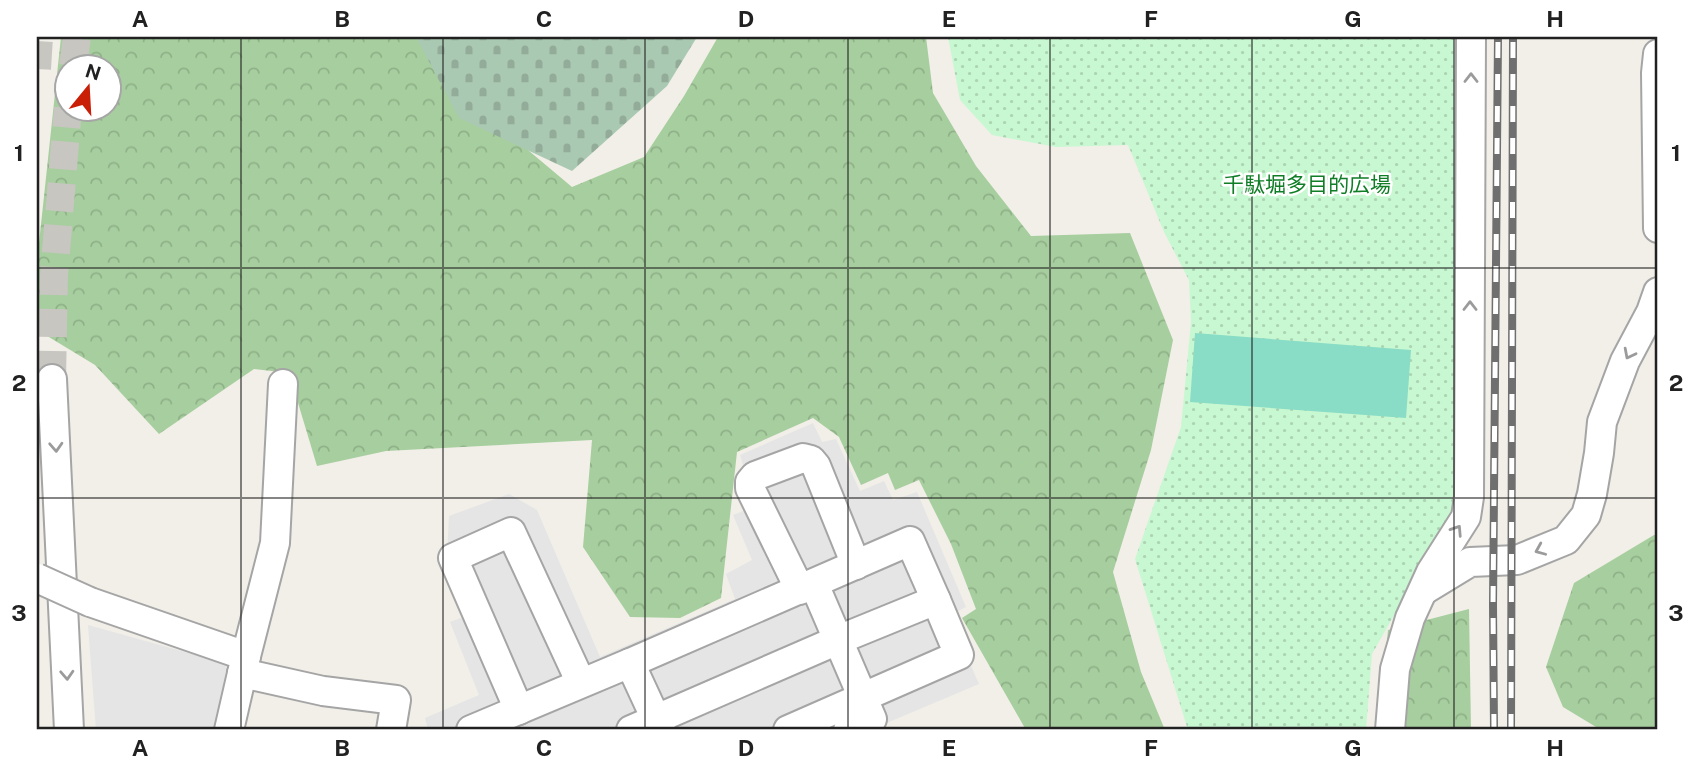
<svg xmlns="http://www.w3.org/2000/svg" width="1695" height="767" font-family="'Public Sans','Noto Sans JP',sans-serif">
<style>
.forest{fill:url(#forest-crowns);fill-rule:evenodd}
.cemetery{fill:url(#cemetery-stones)}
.park{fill:url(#park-dots)}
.pitch{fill:#89dcc6}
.parking{fill:#e5e5e5}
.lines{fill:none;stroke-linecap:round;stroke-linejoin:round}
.minor-tunnel{stroke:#c7c6c0;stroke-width:28;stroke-dasharray:28 14;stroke-linecap:butt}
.minor-casing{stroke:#a5a5a5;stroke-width:32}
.minor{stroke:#fff;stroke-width:28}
.rail-casing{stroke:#6f6f6f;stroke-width:8}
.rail{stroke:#fff;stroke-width:5;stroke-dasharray:16;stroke-linecap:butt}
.minor-bridge-casing{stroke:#a5a5a5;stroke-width:32;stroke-linecap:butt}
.minor-bridge{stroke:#fff;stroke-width:28}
.oneway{stroke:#9b9b9b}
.grid{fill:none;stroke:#212121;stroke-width:2;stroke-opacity:0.55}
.labels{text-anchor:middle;stroke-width:5;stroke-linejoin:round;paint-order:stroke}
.park-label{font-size:21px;fill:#107e26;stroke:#fff}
.neatline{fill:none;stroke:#212121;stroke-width:2.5}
.grid-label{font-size:23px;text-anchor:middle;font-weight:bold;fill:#212121}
</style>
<defs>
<pattern id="forest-crowns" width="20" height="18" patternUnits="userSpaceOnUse" patternTransform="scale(1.75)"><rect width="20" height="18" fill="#a7ce9e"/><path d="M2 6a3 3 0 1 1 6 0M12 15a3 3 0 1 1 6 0" fill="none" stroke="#8fb188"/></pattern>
<pattern id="cemetery-stones" width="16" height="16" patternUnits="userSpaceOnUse" patternTransform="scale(1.75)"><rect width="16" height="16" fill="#aac9b2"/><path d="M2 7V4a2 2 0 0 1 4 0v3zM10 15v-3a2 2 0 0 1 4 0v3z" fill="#92ac99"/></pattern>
<pattern id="park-dots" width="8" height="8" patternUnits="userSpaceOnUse" patternTransform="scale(1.75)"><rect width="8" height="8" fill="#c8f8d1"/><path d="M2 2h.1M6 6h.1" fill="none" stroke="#acd4b3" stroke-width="1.8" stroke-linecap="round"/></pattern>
</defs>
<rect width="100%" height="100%" fill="#f1efe8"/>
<g class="forest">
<path d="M61,37H437L467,99L572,187L644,157L684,96L718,37H926L933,93L976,166L1031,236L1130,233L1173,340L1151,450L1113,572L1141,672L1165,730H1026L962,618L976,609L951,544L919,480L895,490L888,473L861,485L839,437L813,418L737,452L721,598L680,618L630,617L583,547L592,440L386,451L317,466L289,373L254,369L159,434L95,365L39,331V243ZM66,66H108V108H66Z"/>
<path d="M1654,535H1658V730H1601L1563,707L1546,667L1574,583Z"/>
<path d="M1469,609L1471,730H1379L1388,630Z"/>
</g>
<path class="cemetery" d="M416,37H697L667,86L572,171L459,118Z"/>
<path class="park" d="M948,37H1454L1458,503L1372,654L1366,730H1188L1135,559L1181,427L1191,322L1189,280L1164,232L1128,145L1056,147L992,135L960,100Z"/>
<path class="pitch" d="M1195,333L1411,350L1406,418L1190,402Z"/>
<g class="parking">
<path d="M813,423L822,442L836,439L860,491L884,481L893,500L917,492L966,607L949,616L979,684L870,730H428L425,718L479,695L450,622L466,616L446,577L449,516L509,494L537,510L600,657L735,599L726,574L752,560L733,515L748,509L737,478L746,475L740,455Z"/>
<path d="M88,625L228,664L217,730H96Z"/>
</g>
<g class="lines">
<g class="minor-tunnel">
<path d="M73,66L77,37"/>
<path d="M37,69L39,37"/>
<path d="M52,379L54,275L68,108"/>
</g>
<defs>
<g id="minor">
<path d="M1658,54L1656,73L1658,228"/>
<path d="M52,379L69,730"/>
<path d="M814,584L872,719L848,730"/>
<path d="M800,590L750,488V482L755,476L803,458L811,460L816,466L856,565"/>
<path d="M1424,590L1470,562L1517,560L1566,540L1586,515L1592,494L1599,453L1602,422L1625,361L1651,312L1658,292"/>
<path d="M90,602L246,656"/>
<path d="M630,663L910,541L936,600L838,640L631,730"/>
<path d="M242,673L323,691L396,700L391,730"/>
<path d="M519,710L453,558L511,532L581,683"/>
<path d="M229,730L246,656L275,543L283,384"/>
<path d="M471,730L630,663L661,730"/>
<path d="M788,730L959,655L936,600"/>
<path d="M1390,730L1395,669L1410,618L1431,572L1466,517L1469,497L1471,37"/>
</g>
</defs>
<use href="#minor" class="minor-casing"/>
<use href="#minor" class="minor"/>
<defs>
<g id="rail">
<path d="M1494,730L1493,605L1498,37"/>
<path d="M1511,730L1513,37"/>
</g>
</defs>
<use href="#rail" class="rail-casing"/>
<use href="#rail" class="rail"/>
<defs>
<path id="minor-bridge" d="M37,578L90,602"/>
</defs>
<use href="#minor-bridge" class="minor-bridge-casing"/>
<use href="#minor-bridge" class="minor-bridge"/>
</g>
<defs><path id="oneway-chevron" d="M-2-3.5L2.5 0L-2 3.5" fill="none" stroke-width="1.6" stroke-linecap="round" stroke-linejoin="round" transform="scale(1.75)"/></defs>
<g class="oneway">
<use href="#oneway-chevron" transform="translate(1471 78) rotate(-90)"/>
<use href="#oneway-chevron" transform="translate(1470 306) rotate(-90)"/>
<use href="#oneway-chevron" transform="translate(1629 354) rotate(117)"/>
<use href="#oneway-chevron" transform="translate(56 447) rotate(87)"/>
<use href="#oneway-chevron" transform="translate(1457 530) rotate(-57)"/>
<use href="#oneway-chevron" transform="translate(1540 550) rotate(157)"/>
<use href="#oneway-chevron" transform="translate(67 675) rotate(87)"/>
</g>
<path class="grid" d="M241,37V730M443,37V730M645,37V730M848,37V730M1050,37V730M1252,37V730M1454,37V730M37,268H1658M37,498H1658"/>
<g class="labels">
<g class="park-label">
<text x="1307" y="192">千駄堀多目的広場</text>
</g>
</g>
<rect width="1695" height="767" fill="none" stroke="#ffffff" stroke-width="77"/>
<g transform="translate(88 88) rotate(18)"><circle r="33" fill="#ffffff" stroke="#a6a6a6" stroke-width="2"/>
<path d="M0-5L12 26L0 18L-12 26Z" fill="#ca1f07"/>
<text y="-10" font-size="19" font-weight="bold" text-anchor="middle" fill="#212121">N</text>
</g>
<rect x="38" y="38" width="1618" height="690" class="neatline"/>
<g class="grid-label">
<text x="140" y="27">A</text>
<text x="342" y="27">B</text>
<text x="544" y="27">C</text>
<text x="746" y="27">D</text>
<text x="949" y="27">E</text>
<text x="1151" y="27">F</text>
<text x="1353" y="27">G</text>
<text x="1555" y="27">H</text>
<text x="19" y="161">1</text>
<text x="1676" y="161">1</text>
<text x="19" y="391">2</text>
<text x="1676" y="391">2</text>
<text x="19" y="621">3</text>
<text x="1676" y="621">3</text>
<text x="140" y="756">A</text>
<text x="342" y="756">B</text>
<text x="544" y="756">C</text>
<text x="746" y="756">D</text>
<text x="949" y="756">E</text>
<text x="1151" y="756">F</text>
<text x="1353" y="756">G</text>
<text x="1555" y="756">H</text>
</g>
</svg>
